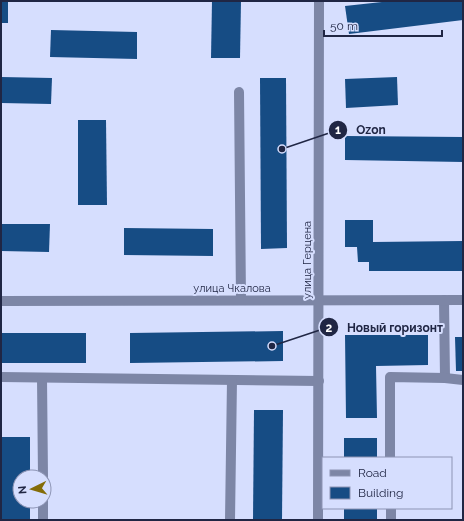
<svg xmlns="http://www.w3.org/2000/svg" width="464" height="521" font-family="Raleway,sans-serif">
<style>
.building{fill:#164c84}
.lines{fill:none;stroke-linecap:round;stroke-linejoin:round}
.minor{stroke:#7d86a6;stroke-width:10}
.labels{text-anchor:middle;stroke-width:4;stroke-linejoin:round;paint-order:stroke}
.street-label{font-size:11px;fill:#202644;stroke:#d6defe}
.leader{fill:none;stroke:#202644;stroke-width:1.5}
.callout-dot{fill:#202644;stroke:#d6defe;stroke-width:1.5}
.mark-label{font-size:12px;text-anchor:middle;font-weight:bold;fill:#fff}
.callout-label{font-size:12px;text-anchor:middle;font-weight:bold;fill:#202644;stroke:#d6defe;stroke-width:4;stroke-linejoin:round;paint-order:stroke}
</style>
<rect width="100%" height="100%" fill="#d6defe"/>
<g class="building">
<rect x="1" y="1" width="7" height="22"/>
<path d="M212,1H241L240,58H211Z"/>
<path d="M391,1H463V20L349,34L345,6Z"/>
<path d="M51,30L137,32V59L50,57Z"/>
<path d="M1,77L52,78L51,104L1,103Z"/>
<path d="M397,77L398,105L346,108L345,79Z"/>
<path d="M260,78H286L287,248L261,249Z"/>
<path d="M78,120H106L107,205H78Z"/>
<path d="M345,136L463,137V162L345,160Z"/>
<path d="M345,220H373V242L463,241V271H369V262H358L357,247H345Z"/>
<path d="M1,224H50L49,252L1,251Z"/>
<path d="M124,228L213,229V256L124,255Z"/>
<path d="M283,331V361L130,363V333Z"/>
<rect x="1" y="333" width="85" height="30"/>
<path d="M345,335H428V365L376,366L377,418H346Z"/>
<path d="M455,337H463V371H456Z"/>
<path d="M254,410H283L282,520H253Z"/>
<path d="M1,437H30V477H20V501H30V520H1Z"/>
<rect x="344" y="438" width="33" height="20"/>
<rect x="344" y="508" width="33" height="11"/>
</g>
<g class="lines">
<g class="minor">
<path d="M239,92L241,300"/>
<path d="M444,300L445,378"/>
<path d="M1,301L463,300"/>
<path d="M1,377L319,381"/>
<path d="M42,378L43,477"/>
<path d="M390,458V377L445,378L463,380"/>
<path d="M43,501V520"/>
<path d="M391,508V520"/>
<path d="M230,520L232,380"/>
<path d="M318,520L319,1"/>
</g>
</g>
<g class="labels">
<g class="street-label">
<text transform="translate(307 260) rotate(-90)" y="4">улица Герцена</text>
<text x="232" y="292">улица Чкалова</text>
</g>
</g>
<path class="leader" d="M282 149L338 130M272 346L329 327"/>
<g class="callout-dot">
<circle cx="282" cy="149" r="4"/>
<circle cx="272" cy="346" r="4"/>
<circle cx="338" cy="130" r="10"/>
<circle cx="329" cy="327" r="10"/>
</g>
<g class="mark-label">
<text x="338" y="134">1</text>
<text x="329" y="332">2</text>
</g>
<g class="callout-label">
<text x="371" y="134">Ozon</text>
<text x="395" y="332">Новый горизонт</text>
</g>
<rect width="464" height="521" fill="none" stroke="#202644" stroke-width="4"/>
<rect x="322" y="457" width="130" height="52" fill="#d6defe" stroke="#8d94b4"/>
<rect x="330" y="470" width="20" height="6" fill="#7d86a6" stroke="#8d94b4"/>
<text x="358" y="477" font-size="12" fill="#202644">Road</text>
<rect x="330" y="487" width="20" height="12" fill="#164c84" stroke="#8d94b4"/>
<text x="358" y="497" font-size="12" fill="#202644">Building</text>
<g transform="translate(32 489) rotate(265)"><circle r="19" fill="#d6defe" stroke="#8d94b4"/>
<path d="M0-3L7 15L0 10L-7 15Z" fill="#846c08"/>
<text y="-6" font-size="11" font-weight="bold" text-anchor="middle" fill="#202644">N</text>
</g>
<path d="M324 30v6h118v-6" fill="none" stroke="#202644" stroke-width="2"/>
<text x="330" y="30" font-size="12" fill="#202644" stroke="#d6defe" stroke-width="3" paint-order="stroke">50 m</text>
</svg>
